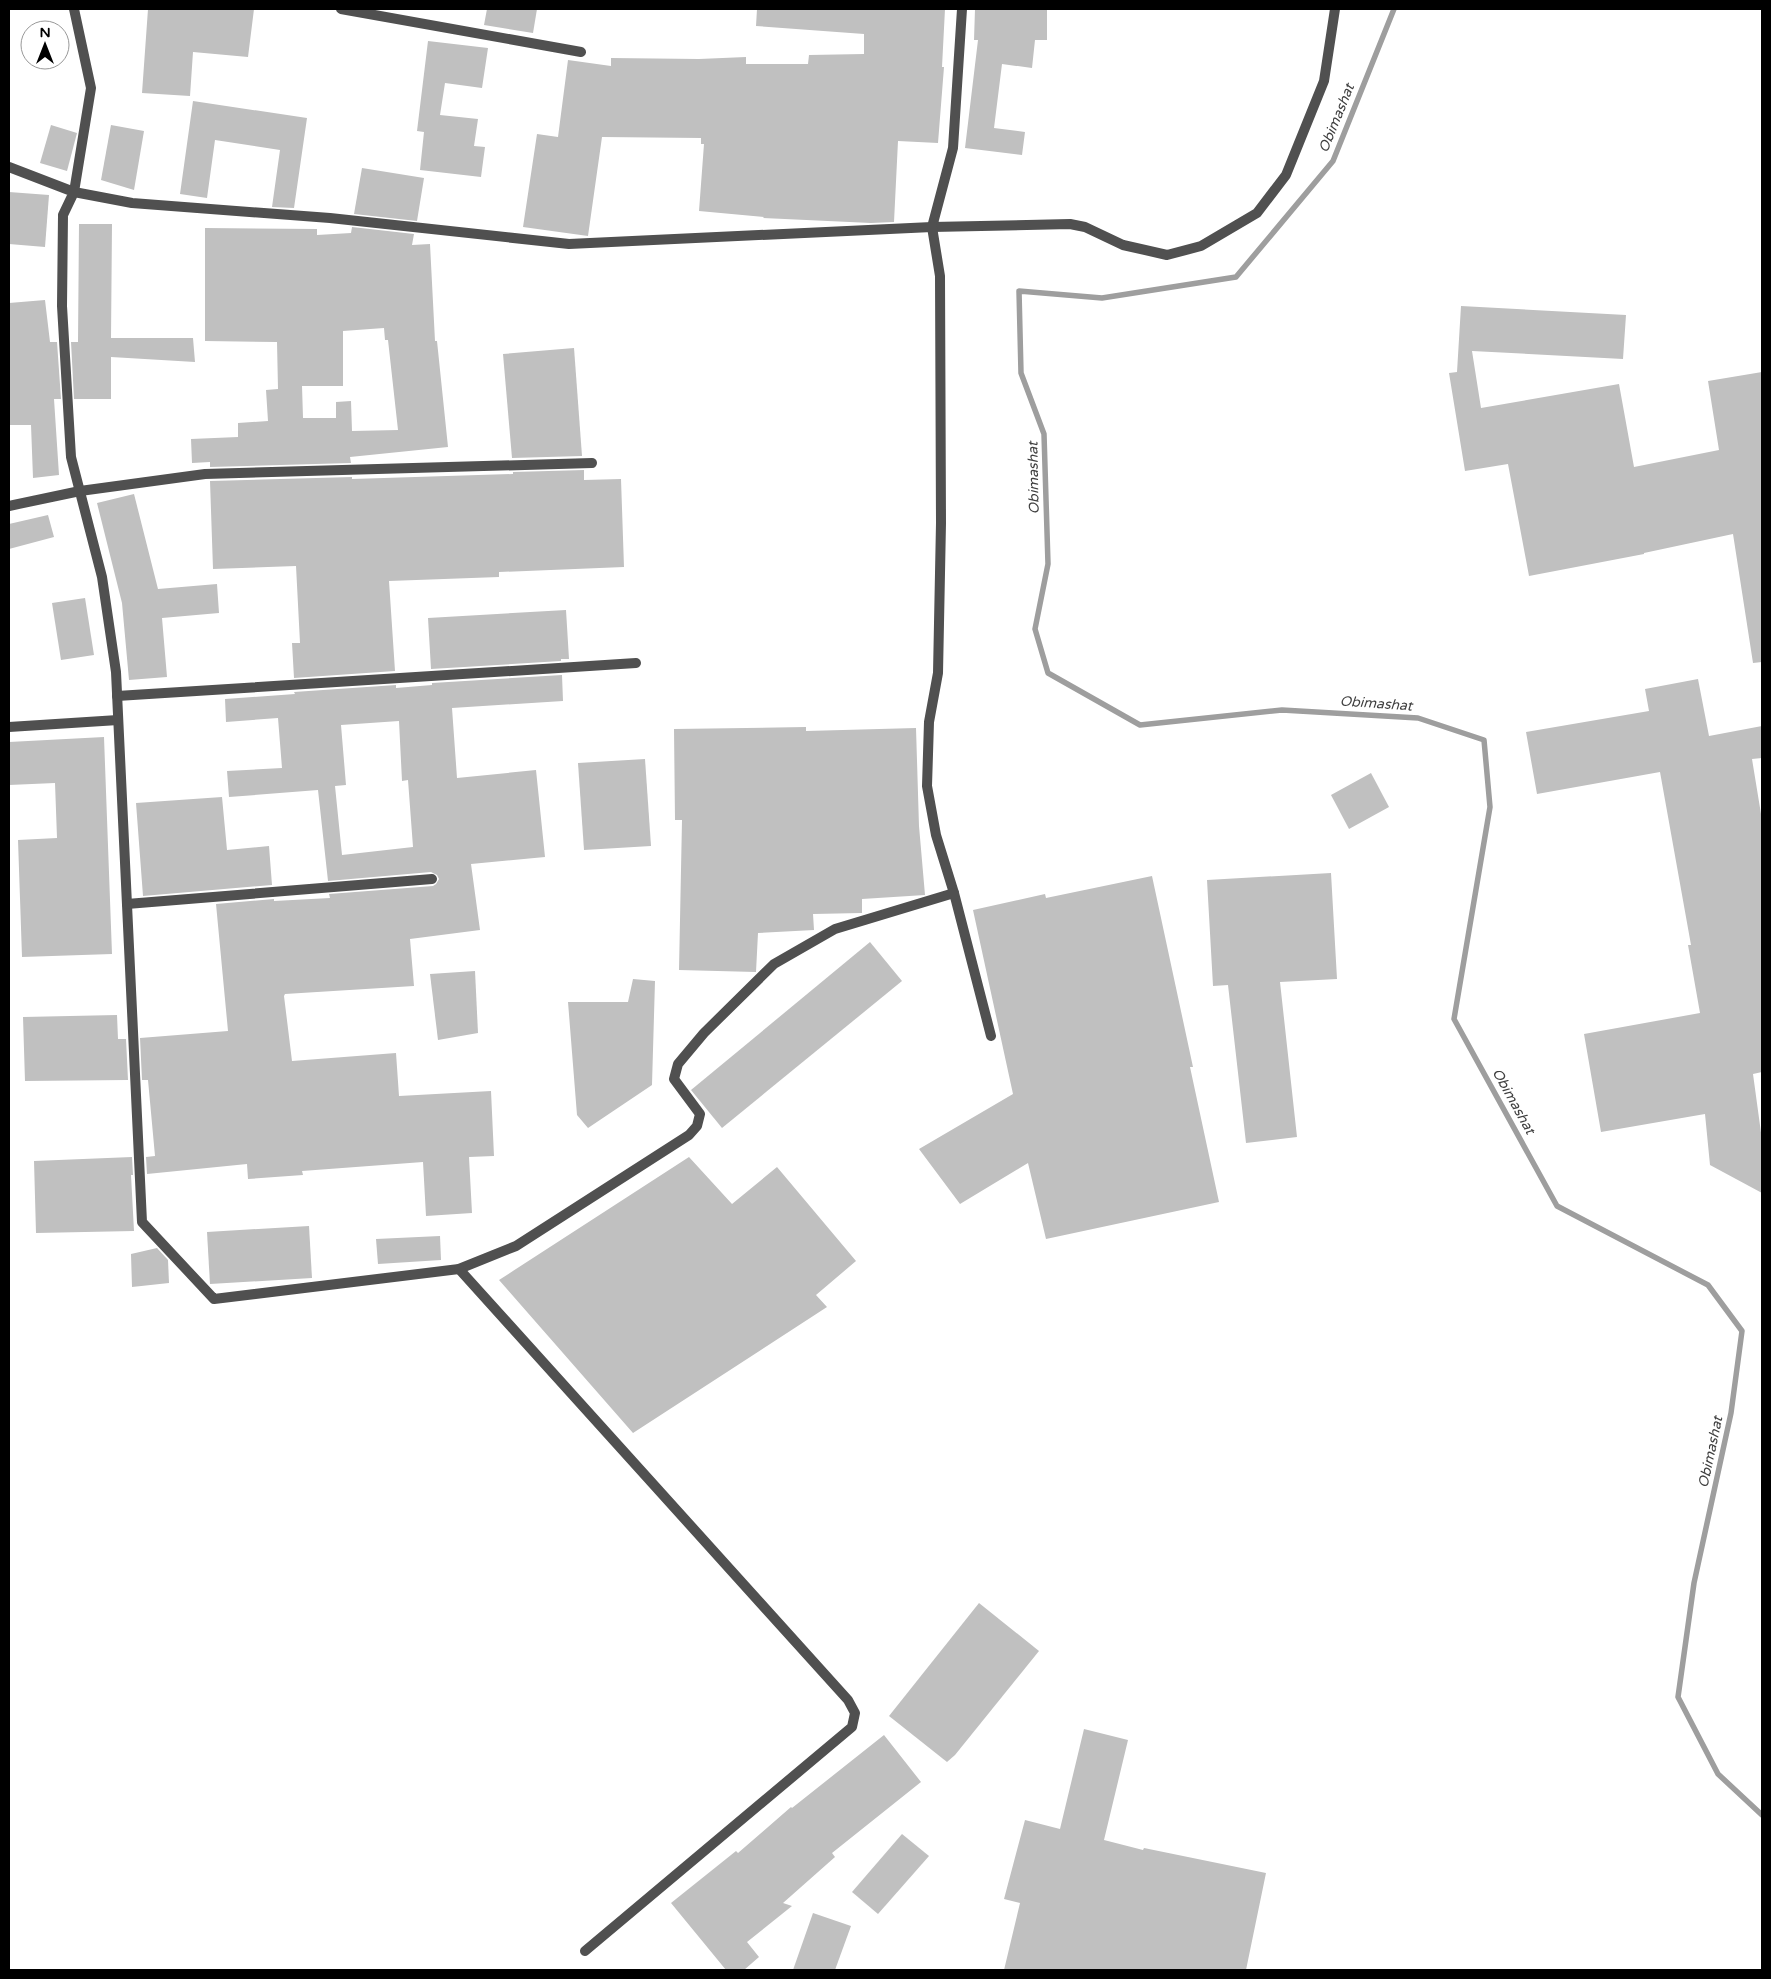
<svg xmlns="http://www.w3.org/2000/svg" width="1771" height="1979" font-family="'Varela Round',sans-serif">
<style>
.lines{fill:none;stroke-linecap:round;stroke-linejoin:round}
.stream{stroke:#9e9e9e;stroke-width:5.5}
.building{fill:#c0c0c0;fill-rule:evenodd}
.minor{stroke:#505050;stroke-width:10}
.labels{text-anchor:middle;stroke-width:4.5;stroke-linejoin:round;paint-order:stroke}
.water-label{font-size:14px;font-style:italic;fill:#3f3f3f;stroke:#fff}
</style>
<rect width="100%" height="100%" fill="#fff"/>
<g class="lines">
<path class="stream" d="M1394,9L1333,161L1236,277L1102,298L1019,291L1021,373L1044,434L1048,564L1035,629L1048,673L1140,725L1282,710L1418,718L1484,740L1490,807L1454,1019L1557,1206L1708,1285L1742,1331L1731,1413L1694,1583L1678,1697L1718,1774L1762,1815"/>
</g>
<g class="building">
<path d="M148,9H254L248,57L193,52L190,96L142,93Z"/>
<path d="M487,9H537L533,33L484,25Z"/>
<path d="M757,9H945L942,67H944L938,143L898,141L894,222L871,223L763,218L764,217L699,211L704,144H701V138L602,137L588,236L523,227L537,134L558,137L568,60L611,66V58L699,59L746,57V64H808L809,55L864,54V34L756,26Z"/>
<path d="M975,9H1047V40H1035L1032,68L1002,64L994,128L1025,132L1022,155L965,148L978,40H974Z"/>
<path d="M428,41L488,48L482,88L445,83L440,115L478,119L474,146L485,147L481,177L420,170L424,132L417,131Z"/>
<path d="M193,101L307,118L294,208L272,207L280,150L215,140L207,198L180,194Z"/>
<path d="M51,125L77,133L67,171L40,163Z"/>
<path d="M111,125L144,131L134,190L101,180Z"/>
<path d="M362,168L424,178L417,221L354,214Z"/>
<path d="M9,192L49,195L45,247L9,244Z"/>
<path d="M79,224H112L111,338H193L195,362L111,357V399H74L71,342H78Z"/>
<path d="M352,227L414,234L412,245L430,244L435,341H437L448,447L350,457L351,463L210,467V462L192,463L191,439L238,437V423L268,421L266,390L278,389L277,342L205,341V228L317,229V235L351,233ZM384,328L385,340H388L398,430L352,431L351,401L336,402V418H303L302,386H343V331Z"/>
<path d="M45,300L50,342H57L61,399H54L59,475L33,478L31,425H9V303Z"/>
<path d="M1461,306L1626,315L1623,359L1472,351L1481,408L1619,384L1634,467L1719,450L1708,381L1762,372V662L1753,663L1733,534L1644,553V554L1529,576L1508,464L1465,471L1449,373L1457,372Z"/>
<path d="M574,348L582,456L512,458L503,354Z"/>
<path d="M584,470V480L621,479L624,567L499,572V577L389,581L395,671L294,678L292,643H300L296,566L213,569L210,481L352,477V479L513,474V472Z"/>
<path d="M134,494L158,589L217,584L219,613L162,618L167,677L129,680L122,603L97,503Z"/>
<path d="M48,515L54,537L9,549V524Z"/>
<path d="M85,598L94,655L61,660L52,603Z"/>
<path d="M566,610L569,659H561V661L431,669L428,618Z"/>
<path d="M562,675L563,701L452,708L457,778L536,770L545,857L471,864L480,930L410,939L414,986L285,994L284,996L292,1061L396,1053L399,1096L491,1091L494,1156L469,1157L472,1213L426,1216L423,1162L302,1171L303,1175L248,1179L247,1164L147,1174L146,1157L155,1156L148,1080H142L140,1038L228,1031L216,904L274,899V901L330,898L329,894L433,886L436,884L439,879L437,875L431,872L328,881L318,790L229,797L227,771L282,768L278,718L226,722L225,699L295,694L294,692L396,685V688L432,685V683ZM399,721L402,781L408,780L413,847L342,855L335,786L346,785L341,725Z"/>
<path d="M1698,679L1709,736L1762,726V758L1752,759L1762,820V1072L1753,1074L1762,1140V1193L1710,1165L1705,1114L1601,1132L1584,1034L1700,1013L1688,945H1691L1660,772L1537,794L1526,732L1649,711L1645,689Z"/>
<path d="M806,727V731L916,728L919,826L925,895L862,899V913L813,914L814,930L758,933L756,972L679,970L682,820H675L674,729Z"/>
<path d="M104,737L112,954L22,957L18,840L57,838L55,783L9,785V742Z"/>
<path d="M645,759L651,846L584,850L578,763Z"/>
<path d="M1371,773L1389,807L1349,829L1331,795Z"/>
<path d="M222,797L227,850L269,846L272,885L143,896L136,803Z"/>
<path d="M1331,873L1337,979L1280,982L1297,1137L1246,1143L1228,985L1213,986L1207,880Z"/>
<path d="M1152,876L1193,1067H1190L1219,1202L1046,1239L1028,1163L960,1204L919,1149L1013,1094L973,910L1045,894L1046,898Z"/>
<path d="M870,942L902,981L722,1128L691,1090Z"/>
<path d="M475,971L478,1033L438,1040L430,974Z"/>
<path d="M633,979L655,981L652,1085L588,1128L577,1115L568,1002H628Z"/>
<path d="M117,1015L118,1039H126L128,1080L25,1081L23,1017Z"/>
<path d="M132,1157L133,1175H131L134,1231L36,1233L34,1161Z"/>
<path d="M689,1157L732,1204L777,1167L856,1261L816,1295L827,1307L633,1433L499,1280Z"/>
<path d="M309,1226L312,1278L210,1284L207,1232Z"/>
<path d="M440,1236L441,1260L378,1264L376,1239Z"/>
<path d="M157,1248L168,1260L169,1283L132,1287L131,1254Z"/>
<path d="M979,1603L1039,1651L955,1755L947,1762L889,1716Z"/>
<path d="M1084,1729L1128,1740L1104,1840L1143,1850L1144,1848L1266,1873L1246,1970H1004L1020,1903L1004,1899L1025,1820L1060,1829Z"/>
<path d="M884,1735L921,1782L832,1853L835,1857L783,1903L792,1906L747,1942L759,1957L744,1970H726L671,1903L736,1851L738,1853L791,1807L792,1808Z"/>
<path d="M902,1834L929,1856L878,1914L852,1892Z"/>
<path d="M813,1913L851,1926L835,1970H793Z"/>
</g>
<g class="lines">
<g class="minor">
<path d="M341,9L581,52"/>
<path d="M962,9L953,148L932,227L1070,224L1085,227L1123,245L1167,255L1201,246L1257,213L1286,175L1324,81L1335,9"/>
<path d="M9,167L74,192L132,203L330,218L569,244L932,227L940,276L941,523L938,673L929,722L927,786L936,835L954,893L835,929L774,964L704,1033L678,1064L674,1079L700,1114L697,1126L689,1135L516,1246L459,1269L214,1299L142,1222L116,672L102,577L71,457L62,306L63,215L74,192L91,88L74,9"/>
<path d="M9,506L80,491L205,474L592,463"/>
<path d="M117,696L636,663"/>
<path d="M9,727L118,720"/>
<path d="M954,893L991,1036"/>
<path d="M127,904L432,879"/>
<path d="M459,1269L848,1700L855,1713L852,1727L585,1951"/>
</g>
</g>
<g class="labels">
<g class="water-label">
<text transform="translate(1336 118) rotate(-68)" y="5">Obimashat</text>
<text transform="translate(1033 478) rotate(-91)" y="5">Obimashat</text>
<text transform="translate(1376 703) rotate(4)" y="5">Obimashat</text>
<text transform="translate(1514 1101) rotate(61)" y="5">Obimashat</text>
<text transform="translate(1710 1452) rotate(-78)" y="5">Obimashat</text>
</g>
</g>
<rect width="1771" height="1979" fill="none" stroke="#000000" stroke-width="20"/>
<g transform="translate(45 45)"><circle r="24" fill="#ffffff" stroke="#999999"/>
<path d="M0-4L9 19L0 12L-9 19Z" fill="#000000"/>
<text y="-8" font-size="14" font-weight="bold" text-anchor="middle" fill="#000000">N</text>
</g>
</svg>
